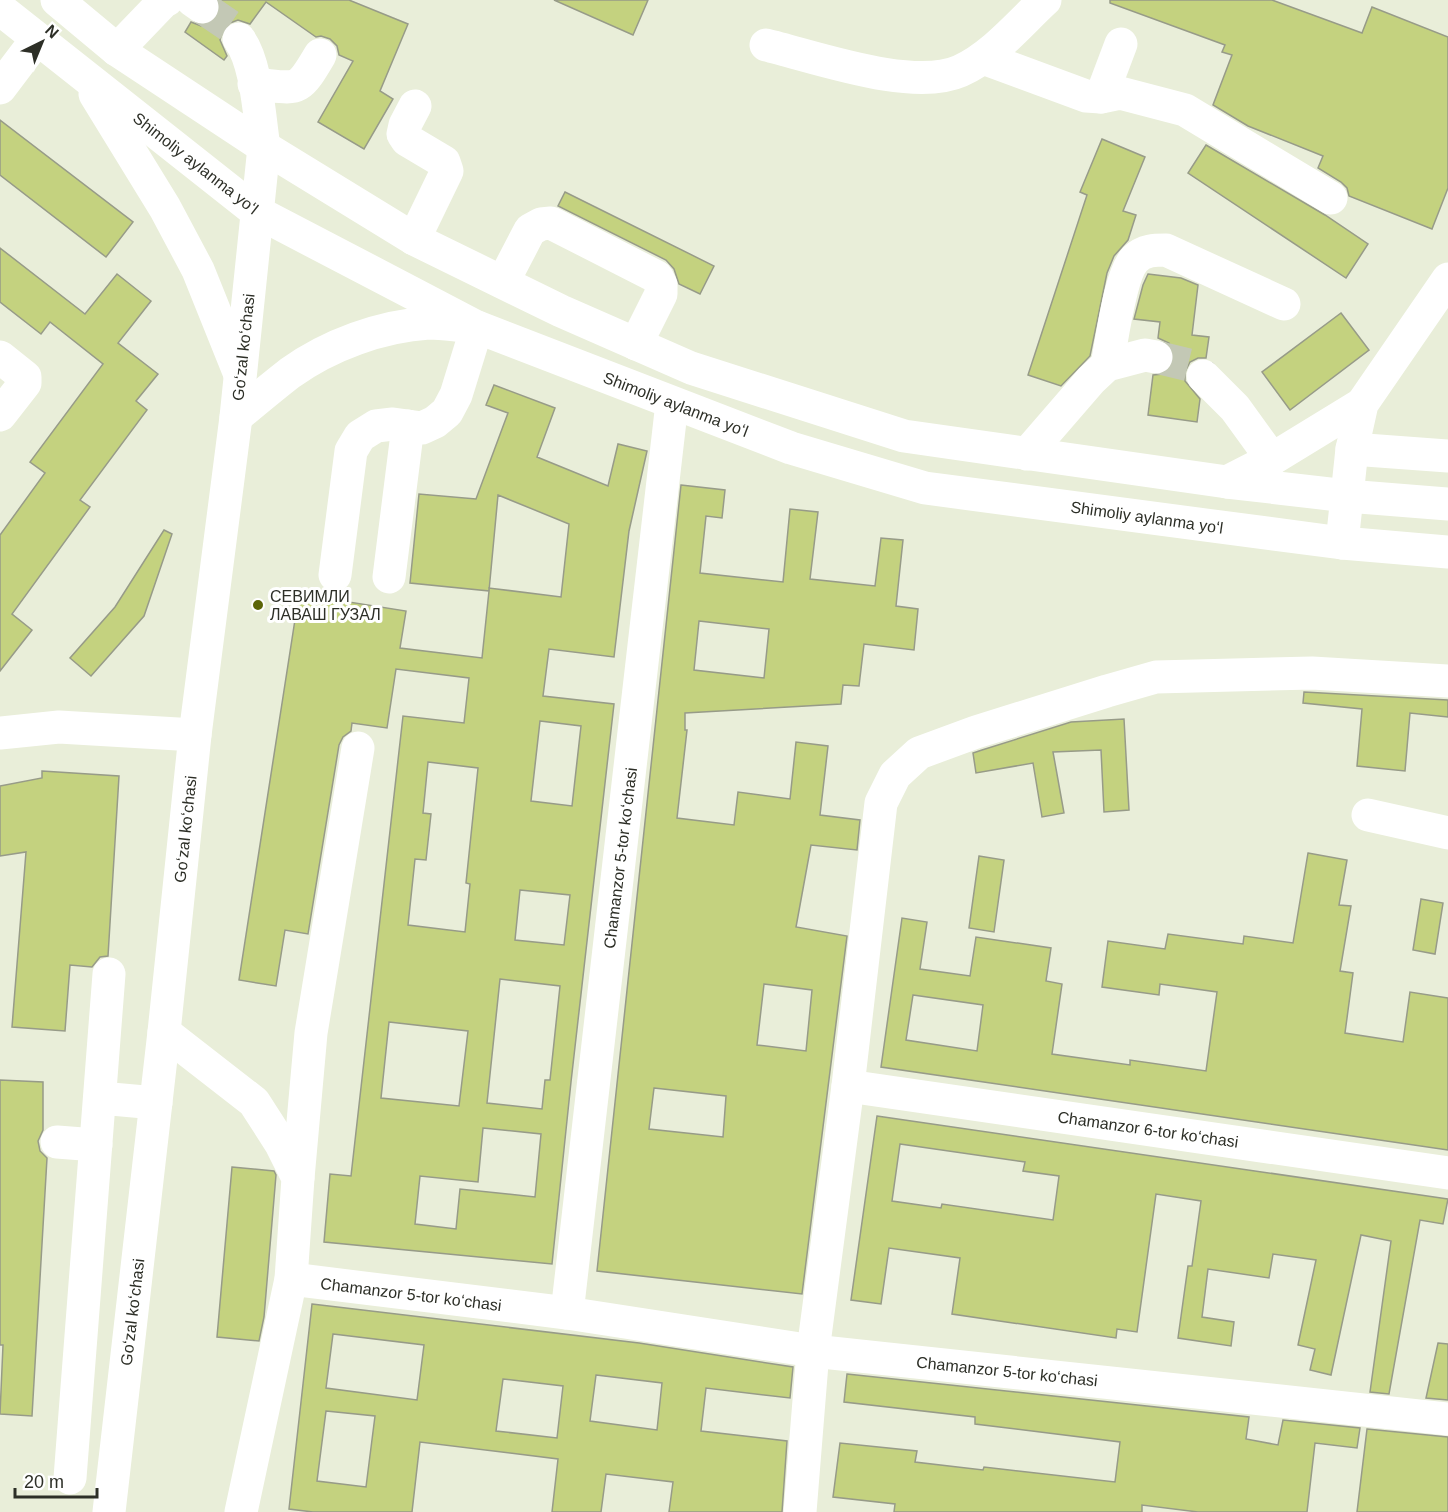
<svg xmlns="http://www.w3.org/2000/svg" width="1448" height="1512" font-family="Arial,sans-serif">
<style>
.building{fill:#c4d27f;stroke:#979b88;stroke-width:1.5;fill-rule:evenodd}
.lines{fill:none;stroke-linecap:round;stroke-linejoin:round}
.minor-tunnel{stroke:#c3c8b5;stroke-width:33;stroke-dasharray:33 16;stroke-linecap:butt}
.minor{stroke:#fff;stroke-width:33}
.major{stroke:#fff;stroke-width:33}
.poi-dot{fill:#5b6507;stroke:#fff;stroke-width:2}
.labels{text-anchor:middle;stroke-width:6;stroke-linejoin:round;paint-order:stroke}
.street-label{font-size:16px;fill:#2d2f27;stroke:#fff}
.poi-label{font-size:16px;fill:#2d2f27;stroke:#fff;text-anchor:start}
</style>
<rect width="100%" height="100%" fill="#e9eed9"/>
<g class="building">
<path d="M219,0H349L408,24L380,91L393,99L364,149L318,122L353,61L339,55L337,46L330,39L321,36L316,37L266,2L250,24L238,20L230,23L223,29L220,40L227,56L224,60L185,32L191,22L201,26L209,24L217,18L221,9Z"/>
<path d="M554,0H648L633,35Z"/>
<path d="M1110,0H1272L1362,33L1372,7L1448,37V188L1432,229L1349,196L1347,188L1341,182L1318,168L1323,156L1248,126L1213,105L1232,55L1222,52L1225,45L1110,3Z"/>
<path d="M0,120L133,222L106,257L0,175Z"/>
<path d="M1102,139L1145,157L1123,211L1136,215L1128,240L1114,256L1107,273L1090,356L1061,386L1028,375L1087,195L1080,192Z"/>
<path d="M1206,145L1325,215L1368,244L1346,278L1188,173Z"/>
<path d="M565,192L714,266L700,294L679,284L674,269L666,260L558,206Z"/>
<path d="M0,248L85,314L117,274L151,301L118,343L158,374L136,401L147,410L80,500L90,507L12,614L32,630L0,671V535L45,473L30,462L103,364L50,322L41,334L0,302Z"/>
<path d="M1148,274L1181,278L1198,285L1192,335L1209,337L1206,358H1198L1190,362L1185,372V381L1200,399L1197,422L1148,415L1153,375L1163,374L1170,370L1174,360L1173,350L1169,343L1158,338L1160,322L1134,319L1143,285Z"/>
<path d="M1341,313L1369,350L1290,410L1262,372Z"/>
<path d="M494,385L555,408L537,457L608,486L618,444L647,451L629,531L614,657L549,649L543,696L614,704L571,1082L552,1264L324,1242L330,1174L351,1176L403,716L464,723L469,678L396,669L387,728L352,723L351,731L343,737L339,745L308,934L285,930L276,986L239,980L299,594L406,611L400,648L482,658L489,591L410,583L419,494L476,499L508,413L486,405ZM498,495L569,524L561,597L489,588V591ZM540,721L581,726L572,806L531,801ZM428,762L478,768L466,883L470,884L465,932L408,925L415,859L426,860L431,814L423,813ZM520,890L570,895L564,945L515,940ZM500,979L560,986L550,1080H545L542,1109L487,1103ZM389,1022L468,1031L459,1106L381,1098ZM483,1128L541,1134L535,1197L460,1189L456,1229L415,1224L420,1176L478,1182Z"/>
<path d="M681,485L725,490L722,518L706,516L700,573L783,582L790,509L818,512L810,579L875,586L881,538L903,540L896,606L918,609L914,650L864,644L859,686L843,685L841,704L685,713V730H687L677,818L734,825L738,792L790,799L796,742L828,746L820,815L860,820L857,850L811,845L796,927L847,936L802,1294L597,1271ZM699,621L769,629L764,678L694,670ZM764,984L812,990L806,1051L757,1045ZM654,1088L726,1096L723,1137L649,1129Z"/>
<path d="M164,530L172,534L144,616L91,676L70,658L115,607Z"/>
<path d="M1304,692L1448,700V717L1410,713L1405,771L1357,766L1362,709L1303,703Z"/>
<path d="M1124,719L1129,810L1104,812L1101,750L1053,752L1064,813L1042,817L1033,763L976,773L973,753L982,750L1071,722Z"/>
<path d="M42,771L119,776L108,956L100,957L92,967L70,965L65,1031L12,1027L26,852L0,856V786L42,778Z"/>
<path d="M1308,853L1347,860L1339,905L1351,906L1340,971L1353,973L1345,1033L1403,1042L1410,992L1448,998V1150L881,1067L902,918L927,922L920,969L970,976L976,937L1051,948L1046,981L1062,984L1052,1054L1130,1065V1060L1206,1071L1217,992L1160,984L1159,995L1102,987L1108,941L1165,949L1168,934L1243,944L1244,936L1293,943ZM913,995L983,1005L977,1051L906,1040Z"/>
<path d="M979,856L1004,860L994,932L969,928Z"/>
<path d="M1421,899L1443,903L1435,954L1413,950Z"/>
<path d="M0,1080L43,1082V1130L38,1141L40,1151L47,1158L32,1416L0,1414L3,1345H0Z"/>
<path d="M877,1116L1448,1199L1443,1224L1420,1220L1389,1394L1370,1392L1391,1241L1361,1235L1331,1375L1310,1370L1315,1349L1298,1345L1316,1260L1273,1254L1269,1278L1208,1269L1202,1317L1234,1322L1231,1346L1178,1338L1188,1266H1192L1201,1201L1156,1194L1137,1332L1117,1329L1116,1338L952,1314L960,1258L889,1248L881,1304L851,1300ZM900,1144L1025,1162L1023,1171L1059,1176L1053,1220L942,1204L941,1208L892,1201Z"/>
<path d="M232,1167L274,1171L276,1175L264,1317L259,1341L217,1337Z"/>
<path d="M312,1304L639,1343L793,1367L790,1398L706,1388L701,1431L787,1441L782,1512H669L673,1482L606,1474L601,1512H552L558,1459L420,1442L412,1512H313L289,1509ZM333,1334L424,1345L417,1400L326,1388ZM596,1375L662,1383L657,1430L590,1421ZM503,1379L563,1386L557,1438L496,1431ZM326,1411L375,1416L366,1487L317,1481Z"/>
<path d="M1438,1343L1448,1344V1400L1426,1398Z"/>
<path d="M847,1374L1249,1417L1246,1439L1278,1445L1283,1420L1360,1428L1357,1448L1315,1443L1307,1512H1198L1142,1505V1512H894L895,1504L833,1497L840,1443L917,1451L915,1462L983,1470L984,1467L1115,1482L1120,1442L975,1424V1417L844,1402Z"/>
<path d="M1367,1429L1448,1437V1512H1357Z"/>
</g>
<g class="lines">
<g class="minor-tunnel">
<path d="M202,7L230,26L239,39"/>
<path d="M1156,357L1193,366L1203,376"/>
</g>
<g class="minor">
<path d="M192,0L202,7"/>
<path d="M239,39C257,63 259,116 264,147"/>
<path d="M766,45C816,57 913,92 960,71C993,56 1019,24 1045,0"/>
<path d="M117,50L164,1L167,0"/>
<path d="M983,58L1086,96L1101,97L1120,93L1185,110L1331,198"/>
<path d="M254,84C299,88 297,94 320,55"/>
<path d="M0,88L37,39"/>
<path d="M1101,97L1121,44"/>
<path d="M414,239L447,171L444,162L407,140L403,134L405,125L415,106"/>
<path d="M503,282L530,230L541,224L551,223L657,277L661,285V294L636,344"/>
<path d="M0,357L25,377V383L0,415"/>
<path d="M1107,365C1112,341 1120,274 1135,259C1144,250 1155,250 1166,250L1284,304"/>
<path d="M1203,376L1235,408L1272,459"/>
<path d="M1352,449L1448,456"/>
<path d="M1027,454L1091,380L1107,365L1145,355L1156,357"/>
<path d="M1227,482L1272,459L1362,404"/>
<path d="M1342,543L1352,449L1362,404L1448,279"/>
<path d="M335,575L351,451L360,436L376,426L393,424L422,428L435,422L447,412L456,395L477,327"/>
<path d="M389,577L408,426"/>
<path d="M0,733L59,727L195,735"/>
<path d="M1368,815L1448,833"/>
<path d="M164,1032L254,1102L281,1144L298,1178L291,1279L241,1512"/>
<path d="M848,1086L1448,1173"/>
<path d="M100,1098L156,1103"/>
<path d="M57,1142L96,1145"/>
<path d="M298,1178L311,1033L358,748"/>
<path d="M291,1279L567,1313L813,1351L1448,1419"/>
<path d="M567,1313L672,403"/>
<path d="M70,1478L109,974"/>
<path d="M800,1512L813,1351L848,1086L881,803L895,775L919,753L976,732L1107,691L1156,677L1312,673L1448,681"/>
</g>
<g class="major">
<path d="M57,0L117,50L264,147L414,239L561,311L691,368L904,436L1227,482L1347,496L1448,504"/>
<path d="M0,9L257,212L477,327L791,448L925,488L1342,543L1448,552"/>
<path d="M95,94L165,208L198,270L239,372"/>
<path d="M236,417C254,402 272,387 290,373C329,345 381,326 429,323C441,323 454,325 466,326"/>
<path d="M109,1512L164,1032L195,735L236,417L264,147"/>
</g>
</g>
<circle class="poi-dot" cx="258" cy="605" r="6"/>
<g class="labels">
<g class="street-label">
<text transform="translate(196 163) rotate(38)" y="6">Shimoliy aylanma yoʻl</text>
<text transform="translate(243 347) rotate(-84)" y="6">Goʻzal koʻchasi</text>
<text transform="translate(676 404) rotate(21)" y="6">Shimoliy aylanma yoʻl</text>
<text transform="translate(1147 517) rotate(8)" y="6">Shimoliy aylanma yoʻl</text>
<text transform="translate(185 829) rotate(-84)" y="6">Goʻzal koʻchasi</text>
<text transform="translate(620 858) rotate(-83)" y="6">Chamanzor 5-tor koʻchasi</text>
<text transform="translate(1148 1129) rotate(8)" y="6">Chamanzor 6-tor koʻchasi</text>
<text transform="translate(411 1294) rotate(7)" y="6">Chamanzor 5-tor koʻchasi</text>
<text transform="translate(132 1312) rotate(-83)" y="6">Goʻzal koʻchasi</text>
<text transform="translate(1007 1371) rotate(6)" y="6">Chamanzor 5-tor koʻchasi</text>
</g>
<g class="poi-label">
<text x="270" y="602">СЕВИМЛИ<tspan x="270" dy="18">ЛАВАШ ГУЗАЛ</tspan></text>
</g>
</g>
<g transform="translate(42 42) rotate(43)" stroke="#ffffff" stroke-width="4.5" paint-order="stroke">
<path d="M0-4.5L10 22L0 15L-10 22Z" fill="#2d2f27"/>
<text y="-9" font-size="16" font-weight="bold" text-anchor="middle" fill="#2d2f27">N</text>
</g>
<path d="M15 1488v9h82v-9" fill="none" stroke="#2d2f27" stroke-width="3"/>
<text x="24" y="1488" font-size="18" fill="#2d2f27" stroke="#ffffff" stroke-width="4.5" paint-order="stroke">20 m</text>
</svg>
